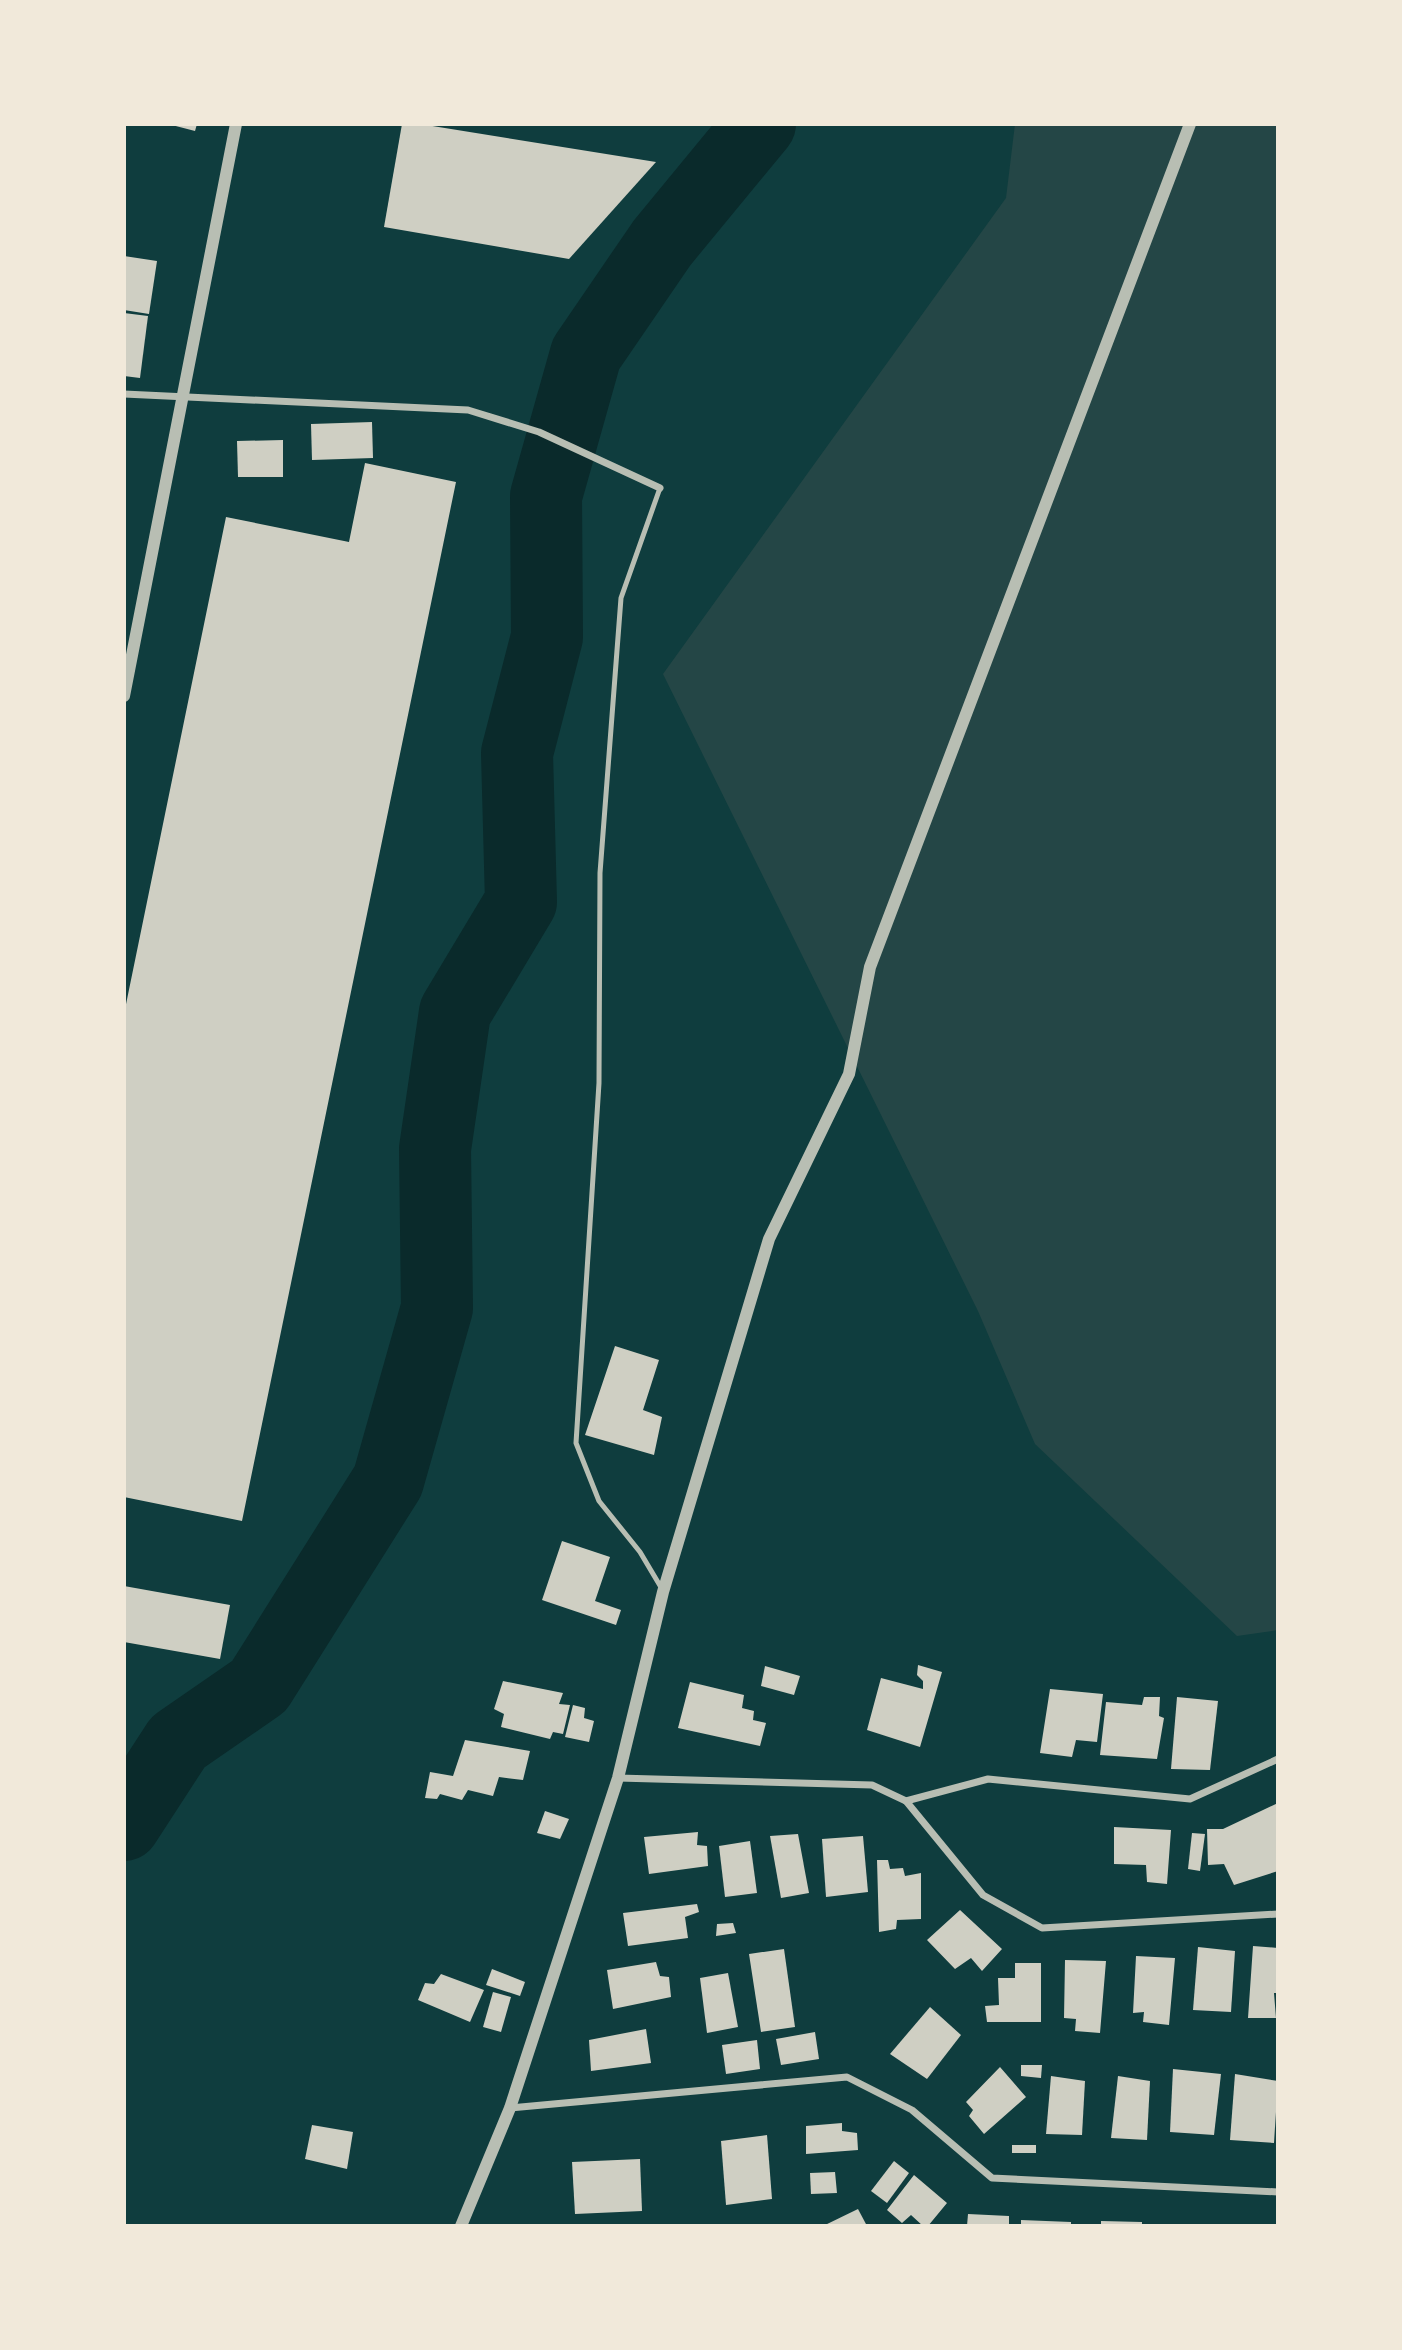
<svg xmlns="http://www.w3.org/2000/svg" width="1402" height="2350" font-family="Raleway,sans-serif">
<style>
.green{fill:#244646}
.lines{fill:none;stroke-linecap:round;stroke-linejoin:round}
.river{stroke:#0a2a2b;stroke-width:72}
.building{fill:#cfcfc3}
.service{stroke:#b8beb3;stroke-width:5}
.minor{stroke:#b8beb3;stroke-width:7}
.tertiary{stroke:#b8beb3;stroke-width:12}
</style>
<rect width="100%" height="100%" fill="#0f3d3e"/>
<path class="green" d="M1015,124H1278V1630L1237,1636L1035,1444L978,1311L663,674L1006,198Z"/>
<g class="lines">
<path class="river" d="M124,1825L178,1742L259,1686L388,1481L437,1308L435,1149L455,1012L521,902L517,753L547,637L546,496L586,354L662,243L760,124"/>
</g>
<g class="building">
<path d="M168,124H197L195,131Z"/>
<path d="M402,124H420L656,162L569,259L384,227Z"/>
<path d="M124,256L157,261L149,314L124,310Z"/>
<path d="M124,313L148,316L140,378L124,376Z"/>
<path d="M372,422L373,458L312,460L311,424Z"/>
<path d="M283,440V477H238L237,441Z"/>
<path d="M365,463L456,482L242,1521L124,1497V1014L226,517L349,542Z"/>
<path d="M615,1346L659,1360L643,1410L662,1417L654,1455L585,1435Z"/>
<path d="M562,1541L610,1557L595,1601L621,1610L616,1625L542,1600Z"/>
<path d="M124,1586L230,1605L220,1659L124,1642Z"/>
<path d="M918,1665L942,1672L920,1747L867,1730L881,1678L923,1689V1681L917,1675Z"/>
<path d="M765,1666L800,1676L794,1695L761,1686Z"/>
<path d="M503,1681L563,1693L559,1704L570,1705L563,1734L553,1732L550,1739L501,1727L504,1714L494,1709Z"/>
<path d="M690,1682L744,1695L742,1708L754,1711L753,1720L766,1723L760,1746L678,1728Z"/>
<path d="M1050,1689L1103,1694L1097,1742L1076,1740L1072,1757L1040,1753Z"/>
<path d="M1144,1697H1160L1159,1716L1164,1718L1157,1759L1100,1755L1106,1702L1142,1705Z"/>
<path d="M1177,1697L1218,1701L1210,1770L1171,1769Z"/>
<path d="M573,1705L585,1708L584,1718L594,1721L589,1742L565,1737Z"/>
<path d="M465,1740L530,1751L523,1780L499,1777L493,1796L468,1790L462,1800L440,1794L437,1799L425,1798L430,1772L453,1776Z"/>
<path d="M1278,1803V1871L1234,1885L1224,1864L1208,1865L1207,1829H1223Z"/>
<path d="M545,1811L569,1819L560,1839L537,1833Z"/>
<path d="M1114,1827L1171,1830L1167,1884L1147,1882L1146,1865L1114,1864Z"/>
<path d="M698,1832L697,1845L707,1846L708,1866L649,1874L644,1837Z"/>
<path d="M1192,1833L1205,1834L1200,1871L1188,1869Z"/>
<path d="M798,1834L809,1893L781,1898L770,1836Z"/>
<path d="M863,1836L868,1892L826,1897L822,1839Z"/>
<path d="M750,1841L757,1893L725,1897L719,1846Z"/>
<path d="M877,1860H888L890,1869L903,1868L905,1876L921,1873V1919L897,1920L896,1929L879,1932Z"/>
<path d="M697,1904L699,1912L685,1917L688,1938L628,1946L623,1913Z"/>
<path d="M960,1910L1002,1949L982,1971L971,1958L955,1969L927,1940Z"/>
<path d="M733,1923L736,1933L716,1936L717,1924Z"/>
<path d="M1253,1946L1278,1948V1993H1274L1276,2018H1248Z"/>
<path d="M1198,1947L1235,1951L1231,2012L1193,2010Z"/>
<path d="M784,1949L795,2027L761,2032L749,1954Z"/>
<path d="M1136,1956L1175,1958L1169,2025L1143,2022L1144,2012L1133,2013Z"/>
<path d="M1065,1960L1106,1961L1100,2033L1075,2031L1076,2019L1064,2018Z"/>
<path d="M656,1962L660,1976L669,1977L671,1997L613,2009L607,1970Z"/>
<path d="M1015,1963H1041V2022H987L985,2006L999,2005L998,1978H1015Z"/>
<path d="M492,1969L525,1982L520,1996L486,1985Z"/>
<path d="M728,1973L738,2027L707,2033L700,1978Z"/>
<path d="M441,1974L484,1990L470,2022L418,2000L425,1983L434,1984Z"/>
<path d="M493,1992L511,1997L501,2032L483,2027Z"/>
<path d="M930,2007L961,2035L927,2079L890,2054Z"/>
<path d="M646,2029L651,2063L591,2071L589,2040Z"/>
<path d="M815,2032L819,2059L781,2065L776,2039Z"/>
<path d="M757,2040L760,2069L726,2074L722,2045Z"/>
<path d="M1021,2065H1042L1041,2078L1021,2076Z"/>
<path d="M1000,2067L1026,2097L984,2134L969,2116L973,2110L966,2102Z"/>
<path d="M1173,2069L1221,2074L1214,2135L1170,2132Z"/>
<path d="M1235,2074L1278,2081L1274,2143L1230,2140Z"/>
<path d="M1051,2076L1085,2081L1082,2135L1046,2134Z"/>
<path d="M1118,2076L1150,2081L1147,2140L1111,2138Z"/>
<path d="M842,2123V2131L857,2133L858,2150L806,2154V2126Z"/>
<path d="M312,2125L353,2132L347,2169L305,2159Z"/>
<path d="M767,2135L772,2199L726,2205L721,2141Z"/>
<rect x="1012" y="2145" width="24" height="8"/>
<path d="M640,2159L642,2211L575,2214L572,2162Z"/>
<path d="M894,2161L909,2173L887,2203L871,2191Z"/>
<path d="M835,2172L837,2193L811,2194L810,2173Z"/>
<path d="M914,2175L947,2203L928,2226H923L911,2215L902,2223L887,2210Z"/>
<path d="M858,2209L867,2226H823Z"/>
<path d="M968,2214L1009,2216V2226H967Z"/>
<path d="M1021,2220L1071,2222V2226H1021Z"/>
<path d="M1101,2221L1142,2222V2226H1101Z"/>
</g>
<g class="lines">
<path class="service" d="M660,488L621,598L600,873L599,1083L576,1443L599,1501L640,1552L662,1589"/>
<g class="minor">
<path d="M124,394L468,410L539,432L660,488"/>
<path d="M618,1778L872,1785L906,1801L983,1895L1042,1928L1278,1914"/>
<path d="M906,1801L988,1779L1190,1799L1278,1759"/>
<path d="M510,2108L847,2077L912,2110L992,2178L1278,2192"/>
</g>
<g class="tertiary">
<path d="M124,696L236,124"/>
<path d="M461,2226L510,2108L618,1778L663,1592L769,1239L849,1074L870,967L1190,124"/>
</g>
</g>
<rect width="1402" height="2350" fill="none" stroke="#f1e9da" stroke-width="252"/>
</svg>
